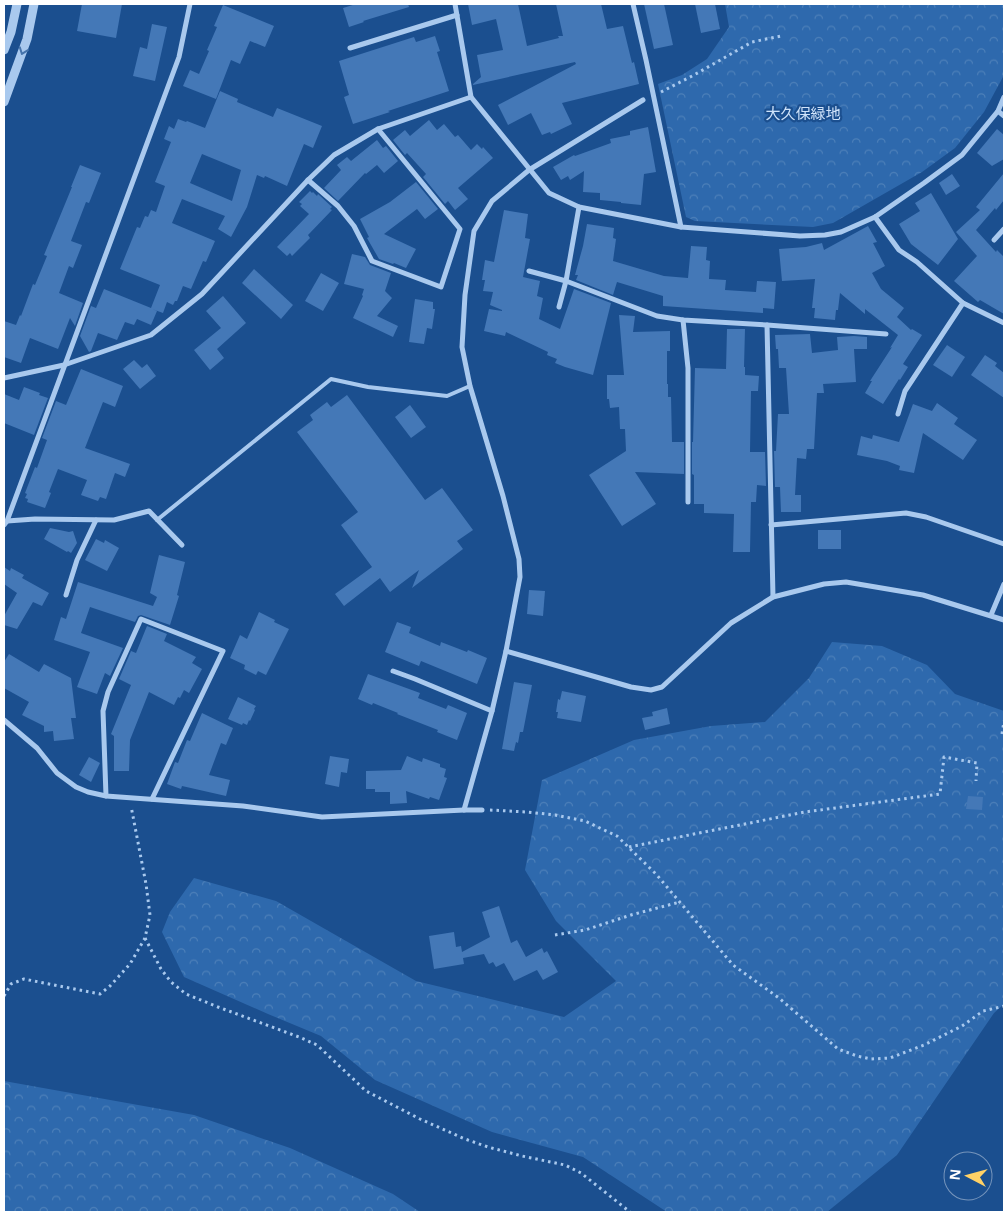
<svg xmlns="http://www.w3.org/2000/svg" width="1008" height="1216" font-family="'Open Sans','Noto Sans JP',sans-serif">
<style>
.forest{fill:url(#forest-crowns)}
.building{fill:#4478b7;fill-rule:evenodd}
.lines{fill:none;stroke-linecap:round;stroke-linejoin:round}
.path{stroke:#a9c9ee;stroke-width:3;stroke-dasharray:2.5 4;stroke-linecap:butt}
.service{stroke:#a9c9ee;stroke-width:4}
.minor{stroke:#a9c9ee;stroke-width:5}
.tertiary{stroke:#a9c9ee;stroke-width:9}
.oneway{stroke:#4674ac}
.labels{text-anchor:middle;stroke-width:4.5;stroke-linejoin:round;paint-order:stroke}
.park-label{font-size:15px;fill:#cfe3fa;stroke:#1b4f8f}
</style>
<defs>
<pattern id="forest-crowns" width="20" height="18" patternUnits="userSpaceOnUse" patternTransform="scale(1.25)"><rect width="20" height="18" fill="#2e69ad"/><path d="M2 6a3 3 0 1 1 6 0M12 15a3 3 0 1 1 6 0" fill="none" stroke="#4d80b9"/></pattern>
</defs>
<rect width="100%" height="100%" fill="#1b4f8f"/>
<g class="forest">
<path d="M725,4H1004V75L984,112L955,148L922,172L833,223L813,227L695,221L686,217L658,84L682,75L707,59L729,27Z"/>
<path d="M832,642L882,646L927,665L955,694L1004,711V1004L994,1013L897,1155L827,1212H667L583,1157L492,1132L375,1080L321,1036L268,1014L184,977L162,932L170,912L194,878L276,901L416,981L564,1017L616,981L556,921L525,870L542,780L634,740L711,726L765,722L809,678Z"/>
<path d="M4,1081L194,1115L290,1148L393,1194L420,1212H4Z"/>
</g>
<g class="building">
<path d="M82,4H122L116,38L77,31Z"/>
<path d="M356,4H408L409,7L363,21L364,22L349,27L343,8Z"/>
<path d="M468,4H518L527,46L559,38L558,36H563L556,4H601L607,29L623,26L632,63L634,62L639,84L562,103L572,124L551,134L550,132L542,135L531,113L508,125L498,105L576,64L575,62L473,85V84L481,77L477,55L503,50L496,19L472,25Z"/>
<path d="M644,4H664L673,45L654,49Z"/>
<path d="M695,4H715L720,29L701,33Z"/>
<path d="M223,5L274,26L265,47L250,41L240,64L231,60L216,99L183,86L190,70L199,74L209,51L207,50L217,27L214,26Z"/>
<path d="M152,24L167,27L155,81L133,76L140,47L147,49Z"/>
<path d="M435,36L440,51L437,52L449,91L388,111L390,112L353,124L344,97L349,95L339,61L414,37L416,42Z"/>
<path d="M220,91L238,99L237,102L273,117L277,108L322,126L313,148L304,144L287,186L265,176L264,178L257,175L247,207L231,237L218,229L225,216L182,199L172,223L215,241L206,262L203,261L191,289L183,286L177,301H175L173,305L167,302L163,313L152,309L157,311L151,325L137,319L134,325L125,322L117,340L98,333L91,351L89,352L80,336L91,306L96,308L104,289L151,308L160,285L120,269L137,227L140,228L145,216L148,217L151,210L156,212L165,186L155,182L171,142L164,139L169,126L174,129L178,119L186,122L187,121L205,128ZM202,154L241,170L232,201L190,183Z"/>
<path d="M429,120L437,130L444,124L455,137L458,135L471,150L477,144L482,149L483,147L493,158L458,188L468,199L455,210L448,201L445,204L423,177L426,174L407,153L405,155L393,140L405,130L410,136Z"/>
<path d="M648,127L656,172L644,174L641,205L621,203V202L600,200V193L583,192L584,171L570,180L568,176L561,180L553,167L574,155L575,156L611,143L610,139L630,135V131Z"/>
<path d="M997,129L1004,135V159L992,166L977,153Z"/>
<path d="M377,140L383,148L386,146L398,161L384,173L377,165L366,174L365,173L338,201L324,188L341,170L337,165L347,157L351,161Z"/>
<path d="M80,165L101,173L89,203L86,202L71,241L82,245L73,268L69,266L59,293L83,303L75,326L70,318L58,349L30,338L21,363L4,357V321L16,325L20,315L21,316L33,284L35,285L47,256L44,255L72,187H71Z"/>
<path d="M1004,173V200L996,210L995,208L976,230L996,252L997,250L1004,257V314L980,300L978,302L954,281L977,256L956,232L980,210L976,207Z"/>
<path d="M952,174L960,186L946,195L939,183Z"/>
<path d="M416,182L438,209L425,219L417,209L384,234L416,249L406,268L394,263L393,264L379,259L367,238L369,237L360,219L390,202Z"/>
<path d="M310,191L312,193L313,192L317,196L318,194L332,207L330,209L332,210L308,235L310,238L292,256L290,253L287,256L277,247L309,214L300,206L302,204L299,202Z"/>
<path d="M931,193L958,239L938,265L911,244L899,224L920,211L915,203Z"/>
<path d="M504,210L528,214L525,238L530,239L523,277L540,281L537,296L543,298L539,319L560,329L574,289L611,303L593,375L565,367L555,363L557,359L547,355L548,352L506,332L505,336L484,331L489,309L502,311V310L490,305L493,292L483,291L485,280H482L485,260L494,262Z"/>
<path d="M587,224L614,228L613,238L616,239L613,261L664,276L688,278L691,246L707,247L706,260L710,261L709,279L726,280L725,290L756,292L757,281L776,282L774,309L763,308V313L663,306V296L617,282L613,295L576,280L578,275H575L583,246Z"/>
<path d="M868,226L877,242L873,243L885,266L872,273L881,289L904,308L897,317L911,330L912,329L922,335L903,364L908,367L900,380L899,379L883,404L865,393L872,381H870L892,347L890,348L898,335L865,309V314L840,293L838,310H836L835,320L814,318L815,308H812L815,279L782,281L779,249L806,247L822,243L824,250Z"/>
<path d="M352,254L365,257L370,265L391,273L385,291L392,298L377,316L398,326L393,337L353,318L363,296L362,295L364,289L344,284Z"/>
<path d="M254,269L293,305L281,319L242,283Z"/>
<path d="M321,273L339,283L323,311L305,301Z"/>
<path d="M223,296L246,323L217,349L224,358L210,370L194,350L221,328L206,311Z"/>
<path d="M415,299L433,302V309H435L432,329L427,328L424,344L409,342Z"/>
<path d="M619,315L635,316L633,332L670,331V351H667V384H668V397H671L672,442H684V474L635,472L656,504L622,526L589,475L626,451L625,429H620L619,407L610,408L609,399H607V375H624Z"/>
<path d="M727,329H745L744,367H745V375L759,376L758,391H751L750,452H765L766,486L757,485L756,502H751L750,552H733L734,514L704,513V504H694V475L692,474V442H693L695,368L726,369Z"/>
<path d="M810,334L812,353L838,350L837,337L854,336L867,337V349H854L856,382L823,384L824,393H817L814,449H807L806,459L797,458L795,495H801V512H781L780,487H775L774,451H776L778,414H789L786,368H779L778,349H776L775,335Z"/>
<path d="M947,345L965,357L952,377L933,365Z"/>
<path d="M985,355L997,363L995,366L1004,373V398L971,375Z"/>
<path d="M134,360L142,368L147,364L156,376L140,389L123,369Z"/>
<path d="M81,369L123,386L115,407L103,402L85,448L130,464L125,477L115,473L106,499L100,497L98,501L81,495L87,480L58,469L49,492L51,493L45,508L27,502L28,499L25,498L27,494L25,493L35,467L37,468L47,440L42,438L56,401L66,405Z"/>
<path d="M24,387L40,393L39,395L48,398L34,435L4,423V394L19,400Z"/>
<path d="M347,395L425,500L442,488L473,530L457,541L463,549L412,588L419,570L390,592L380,578L344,606L335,594L372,567L341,525L358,512L297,432L313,420L310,415L327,402L331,407Z"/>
<path d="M937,403L958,418L954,424L977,440L963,460L923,433L914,473L899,470L900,466L887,461L857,455L861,436L872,439L873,435L899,442L913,404L932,411Z"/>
<path d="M410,405L426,427L411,438L395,417Z"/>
<path d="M50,528L69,532L73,531L77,543L71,553L68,551L67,552L44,539Z"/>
<rect x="818" y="530" width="23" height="19"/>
<path d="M96,539L104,543L105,540L119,548L107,571L85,560Z"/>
<path d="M159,555L185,562L177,595L179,596L170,625L141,615L138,616L135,622L90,607L81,633L123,648L110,676L105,673L97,694L77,687L90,652L54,640L61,617L66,619L78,582L153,606L157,597L150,593Z"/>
<path d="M4,567L10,571L11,568L24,575L22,578L49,593L42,606L33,602L17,629L4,625V616L17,593L4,584Z"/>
<path d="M529,590L545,591L543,616L527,614Z"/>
<path d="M259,612L275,620L274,622L289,629L266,675L258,671L256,675L244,669L245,665L230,658L240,635L247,639Z"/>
<path d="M397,622L411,627L409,633L440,646L441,642L467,652L468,650L487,658L477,684L421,661L419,666L385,652Z"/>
<path d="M147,626L167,634L164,641L196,657L192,663L202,669L189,693L184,690L180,698L178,697L174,705L149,692L130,740L129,771H114V736L111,734L131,685L119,679L131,651L136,653Z"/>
<path d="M9,654L39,672L44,664L71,678L76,718H71L74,739L54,741L53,731L44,732V726L22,715L29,702L4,688V662Z"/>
<path d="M368,674L420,693L418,698L446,709L448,705L467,713L457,740L437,732L438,730L397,714L398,713L373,703L372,705L358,699Z"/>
<path d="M514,682L532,685L523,732H520L518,743L516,742L514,751L502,749Z"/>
<path d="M562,691L586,696L581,722L557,718L558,712H556L558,699L560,700Z"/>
<path d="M238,697L256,706L254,709L255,710L250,721L249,720L247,725L243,723L242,725L228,719Z"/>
<path d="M667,708L670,724L645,730L642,718L653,716L652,712Z"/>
<path d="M202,713L233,728L226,745L221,743L209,775L230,780L226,796L182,786L181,789L167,784L175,762L178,763L187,740L190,741Z"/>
<path d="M330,756L349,759L347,773L341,772L339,787L325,784Z"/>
<path d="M407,756L422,762L423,758L440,764V767L446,769L444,777L447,778L439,800L430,797L429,799L406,791L407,803L390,804V792H375V789H366V771L401,770Z"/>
<path d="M89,757L100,763L91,782L79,775Z"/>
<path d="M968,796L983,797L982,810L966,809Z"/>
<path d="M499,906L511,943L517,940L526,957L542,948L544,953L547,951L558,972L543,980L537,970L514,981L504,963L496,967L493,962L489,964L484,954L463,958L464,964L434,969L429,936L454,932L456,947L461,946L462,952L490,937L482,912Z"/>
</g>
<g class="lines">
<g class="path">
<path d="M661,92L694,75L752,42L781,36"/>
<path d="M1002,734L1004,721"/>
<path d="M490,810L527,812L555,815L585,821L617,836L656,874L733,965L779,998L838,1049L857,1056L871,1059L890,1058L924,1045L962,1026L983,1011L1004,1006"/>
<path d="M629,847L805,812L940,794L944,757L977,763L976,781"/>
<path d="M555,935L585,930L631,915L680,902"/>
<path d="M145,938L161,969L171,982L186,994L218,1007L299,1037L317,1045L366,1091L420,1119L465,1139L488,1147L522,1156L565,1165L581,1173L630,1212"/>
<path d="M4,996L11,984L24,979L100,994L110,986L130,964L145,938L150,915L146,884L131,806"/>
</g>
<path class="service" d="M157,520L331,379L368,387L447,396L470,386"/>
<g class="minor">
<path d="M455,4L471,97L549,193L579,207L681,227L800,236L825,235L841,232L875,217L924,183L962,155L998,111L1004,97"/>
<path d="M633,4L646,60L681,227"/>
<path d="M350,48L457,15"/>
<path d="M998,111L1004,116"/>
<path d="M308,180L338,206L354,226L372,261L441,287L460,229L378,129"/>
<path d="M875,217L899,250L917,262L963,303L1004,323"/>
<path d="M994,240L1004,229"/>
<path d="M529,271L566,281L657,316L683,320L767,325L886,334"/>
<path d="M559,307L566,281L579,207"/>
<path d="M683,320L688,368V502"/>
<path d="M767,325L773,597"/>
<path d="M4,378L64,365L151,335L202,294L308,180L334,155L378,129L471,97"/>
<path d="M898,414L905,391L963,303"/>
<path d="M7,521L35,519L114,520L149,511L182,545"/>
<path d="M4,525L7,521L179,57L190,4"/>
<path d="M771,525L906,513L926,517L1004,544"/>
<path d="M66,595L77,560L96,520"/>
<path d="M991,615L1004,584"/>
<path d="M506,651L631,687L651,690L662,687L731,623L773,597L824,584L846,582L923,595L1004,620"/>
<path d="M393,671L415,679L492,711"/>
<path d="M4,720L37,748L57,773L76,787L88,792L106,796L243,806L322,817L464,810H482"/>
<path d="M106,796L103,711L108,692L141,619L223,651L152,799"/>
<path d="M464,810L492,711L506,651L520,577L519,559L503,496L470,386L462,347L465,295L474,231L492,201L529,170L643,100"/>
</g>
<g class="tertiary">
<path d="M4,50L11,32L17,4"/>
<path d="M4,102L27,39L34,4"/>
</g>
</g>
<defs><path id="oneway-chevron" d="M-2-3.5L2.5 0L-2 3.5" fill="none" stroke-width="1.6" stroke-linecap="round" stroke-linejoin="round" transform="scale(1.25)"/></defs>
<use class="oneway" href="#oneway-chevron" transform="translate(23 51) rotate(110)"/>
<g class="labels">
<g class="park-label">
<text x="803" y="119">大久保緑地</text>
</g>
</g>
<rect width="1008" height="1216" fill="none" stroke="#ffffff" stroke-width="10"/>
<g transform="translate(968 1176) rotate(276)"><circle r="24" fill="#1b4f8f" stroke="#7695bc"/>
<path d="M0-4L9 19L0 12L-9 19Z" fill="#ffd166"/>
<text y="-8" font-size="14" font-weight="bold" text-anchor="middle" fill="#ffffff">N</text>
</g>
</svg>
